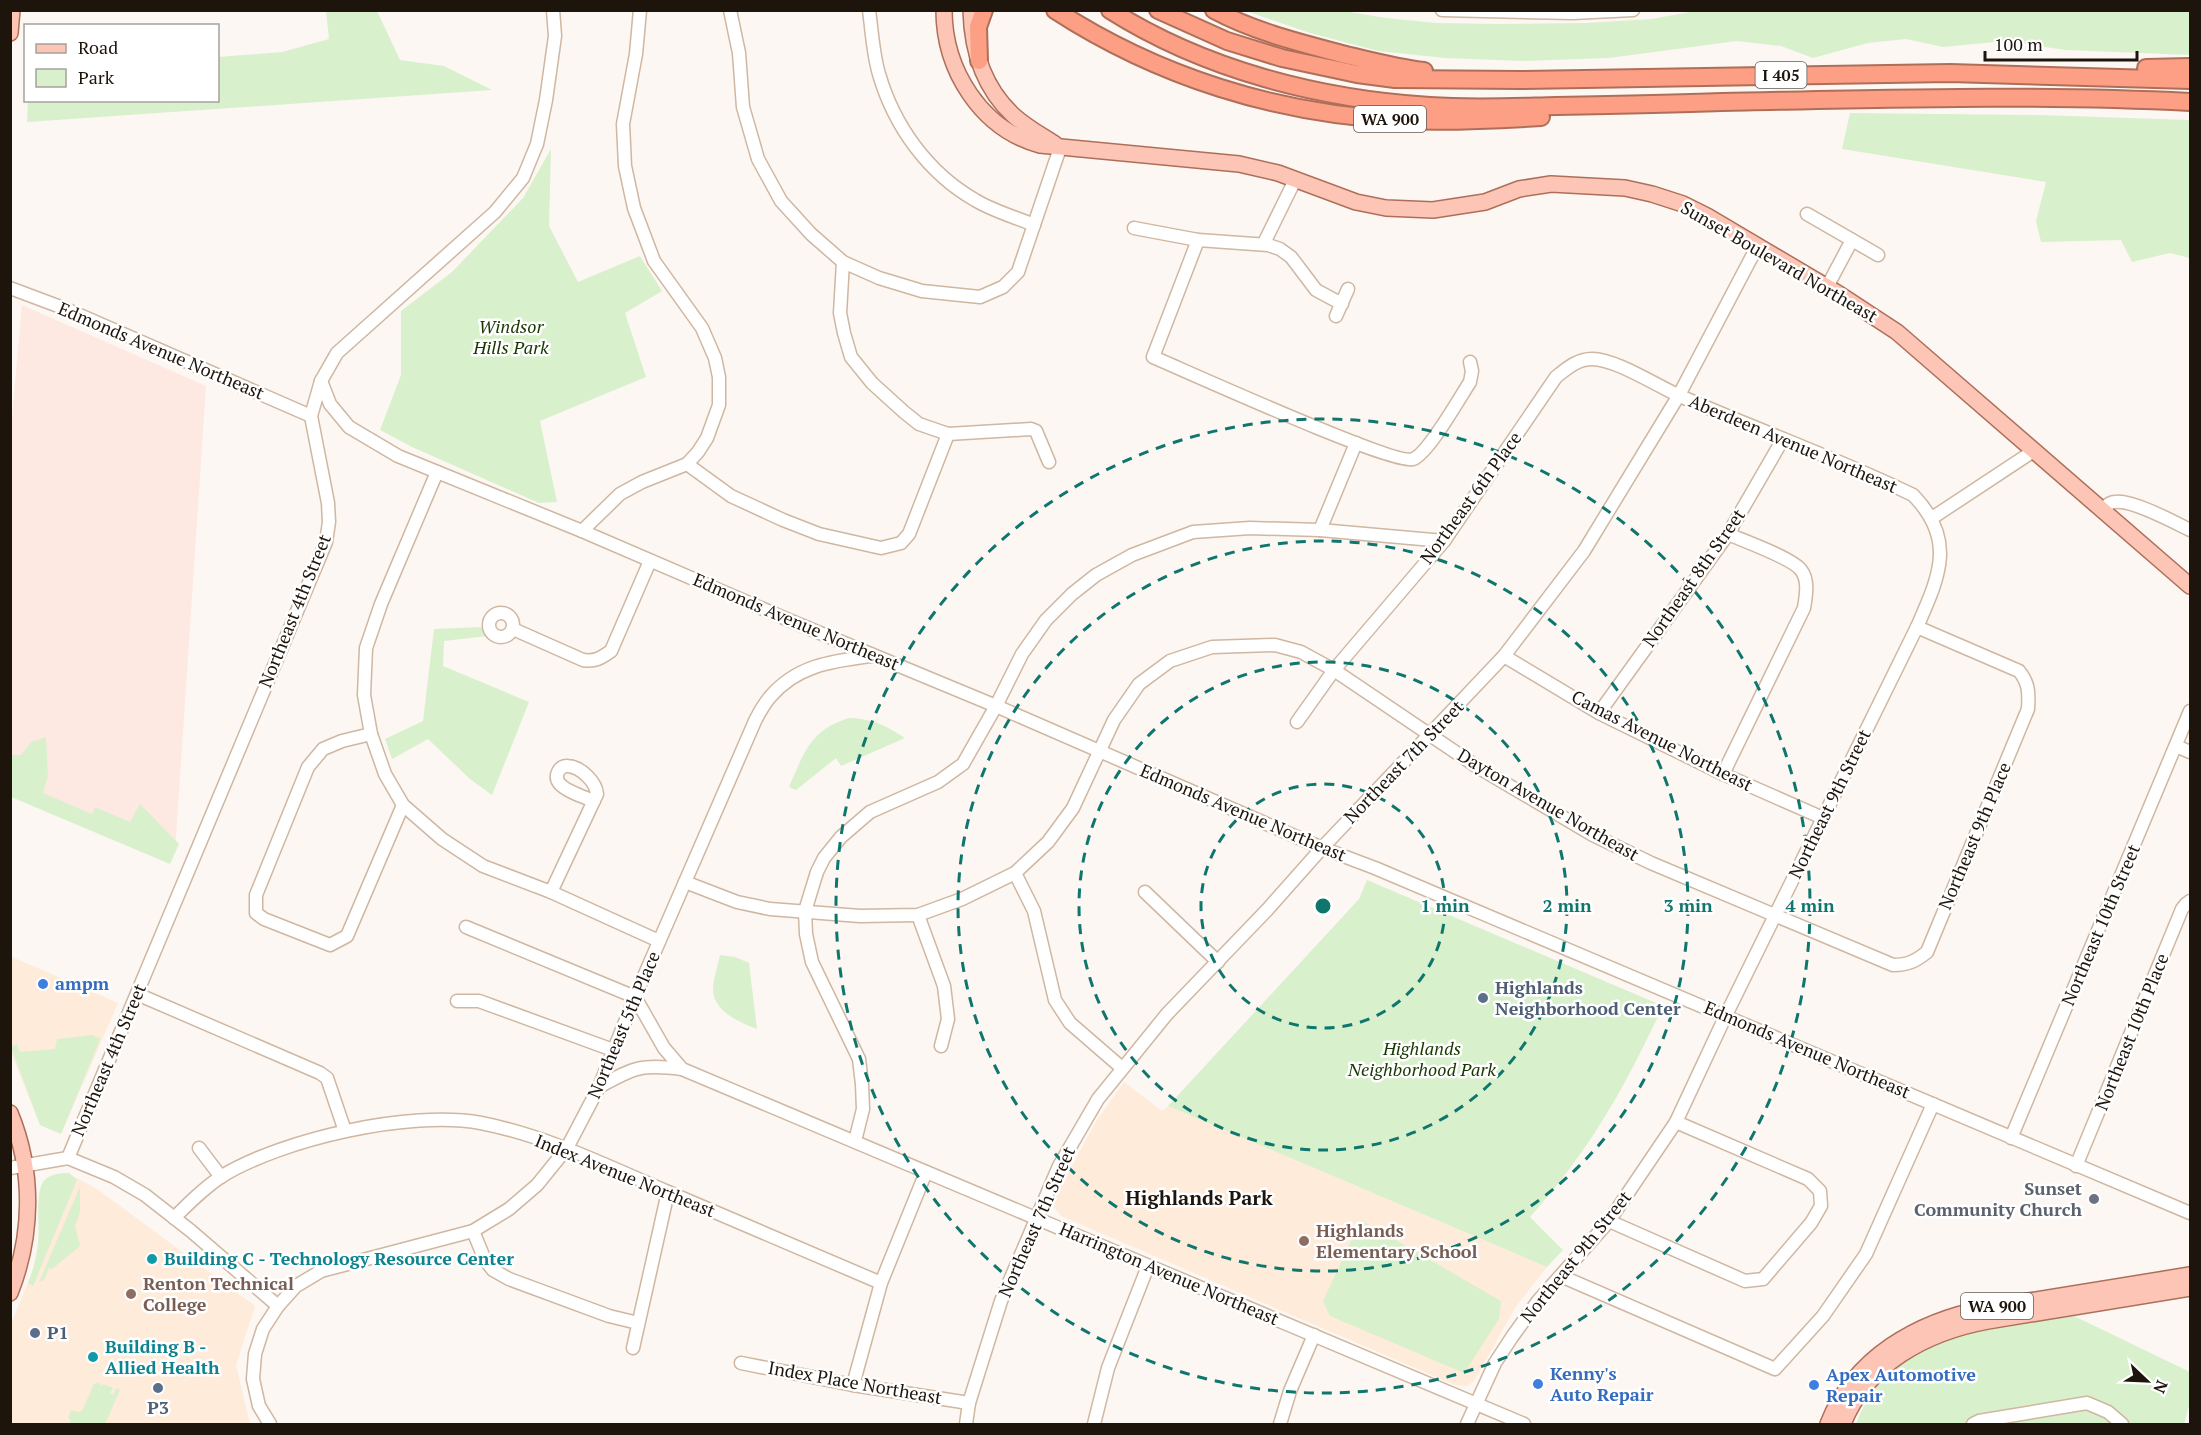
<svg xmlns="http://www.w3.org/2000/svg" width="2201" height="1435" font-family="'PT Serif',serif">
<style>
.built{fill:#feebda}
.industrial{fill:#fde9e2}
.green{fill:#d9f0cd}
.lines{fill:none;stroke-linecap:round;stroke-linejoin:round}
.minor-casing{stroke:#cfb7a1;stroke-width:15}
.major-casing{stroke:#ae6f5a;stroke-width:18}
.highway-casing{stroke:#ae6f5a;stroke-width:20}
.minor{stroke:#fff;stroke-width:12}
.major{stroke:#fdc5b5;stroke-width:15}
.highway{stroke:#fc9f84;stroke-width:16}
.ring{fill:none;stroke:#0f766e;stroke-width:3;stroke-dasharray:10 8}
.shop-dot{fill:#3f7fe0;stroke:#fff;stroke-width:2}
.service-dot{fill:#5c6f8a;stroke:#fff;stroke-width:2}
.worship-dot{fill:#6b7280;stroke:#fff;stroke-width:2}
.education-dot{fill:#8d6e63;stroke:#fff;stroke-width:2}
.culture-dot{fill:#0f9aa8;stroke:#fff;stroke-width:2}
.labels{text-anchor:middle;stroke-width:5;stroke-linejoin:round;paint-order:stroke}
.shield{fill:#fff;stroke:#615b55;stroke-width:1.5}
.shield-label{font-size:16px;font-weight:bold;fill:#1d150c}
.street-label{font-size:18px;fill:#1d150c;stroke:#fff}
.park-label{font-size:18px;font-style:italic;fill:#173700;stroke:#fff}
.shop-label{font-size:18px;font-weight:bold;fill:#366cbe;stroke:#fff;text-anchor:start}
.service-label{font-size:18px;font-weight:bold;fill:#4e5e75;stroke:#fff;text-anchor:start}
.worship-label{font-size:18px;font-weight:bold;fill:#5b616d;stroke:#fff;text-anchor:end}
.education-label{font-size:18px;font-weight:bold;fill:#785e54;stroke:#fff;text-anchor:start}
.culture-label{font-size:18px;font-weight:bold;fill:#0d838f;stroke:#fff;text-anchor:start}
.neighbourhood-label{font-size:20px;font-weight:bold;fill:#1d150c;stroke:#fff}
.centre{fill:#0f766e;stroke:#fff;stroke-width:3}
.ring-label{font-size:18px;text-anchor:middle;font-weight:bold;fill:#0f766e;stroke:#fff;stroke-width:5;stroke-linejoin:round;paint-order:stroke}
</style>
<rect width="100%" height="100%" fill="#fcf7f2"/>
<g class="built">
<path d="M10,956L118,1003L61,1134L40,1125L11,1052Z"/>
<path d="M1124,1082L1162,1111L1168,1106L1547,1267L1515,1308L1474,1381L1467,1386L1455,1385L1061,1216L1053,1206L1055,1198L1095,1123Z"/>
<path d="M63,1173L73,1176L97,1189L255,1306L236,1365L250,1424H11V1324L33,1271L38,1244L40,1199L43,1182L52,1175Z"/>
</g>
<path class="industrial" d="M22,305L206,386L175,852L11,782L10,440Z"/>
<g class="green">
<path d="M326,11H377L400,60L444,66L492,90L27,122L28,101L218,100V57L282,52L329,39Z"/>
<path d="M1696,11H2190V55L2065,50L2005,41L1943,47L1906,39L1868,43L1813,58L1781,46L1737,41L1609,58L1523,61L1445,58L1378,51L1310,33L1246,11H1344L1386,18L1436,23L1499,24L1586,23L1651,19Z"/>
<path d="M1850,113L2040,115L2190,120V258L2170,253L2132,262L2121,240L2041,242L2036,221L2046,182L1842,149Z"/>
<path d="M551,149L549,226L578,282L640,256L662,291L625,313L646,377L540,421L557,502L539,503L412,447L380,430L401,375V311L452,272L523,198Z"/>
<path d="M481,627L487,636L444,641L443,666L529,702L492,795L470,779L428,739L392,759L385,739L423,721L434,629Z"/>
<path d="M849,718C873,719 885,725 905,738L841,766L836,758L796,790L789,787C804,753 810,730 849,718Z"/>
<path d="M46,737L48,776L43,793L92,814L95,807L130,822L140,804L179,844L170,864L11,797V755H21L31,742Z"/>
<path d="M1367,880L1663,1006C1625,1087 1591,1149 1530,1217L1563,1250L1547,1267L1168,1106L1359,899Z"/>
<path d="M720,955L735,957L749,963L757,1029C741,1023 712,1011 713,988C714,977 718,965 720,955Z"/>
<path d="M92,1035L100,1038L99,1042L61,1134L40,1125L11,1047L17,1044L20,1052L55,1049L57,1039Z"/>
<path d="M69,1173L77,1180L33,1286L28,1283C33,1270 37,1256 38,1243C40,1227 35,1195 43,1182C49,1174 60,1173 69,1173Z"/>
<path d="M80,1187V1212L75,1226L80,1246L52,1269L49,1268L44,1280L39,1282Z"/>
<path d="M1361,1220L1501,1301L1499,1319L1464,1373L1330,1316L1323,1301Z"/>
<path d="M2074,1316L2190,1372V1402L2184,1424H1856C1893,1327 1986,1328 2074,1316Z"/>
<path d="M99,1382V1384L102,1386L103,1384L113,1388L110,1393L113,1395L116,1388L120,1390L105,1424H69L71,1420L68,1418L71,1410L78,1412L82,1411L94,1384Z"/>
</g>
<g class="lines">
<defs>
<g id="minor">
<path d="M730,10L739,53L743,107L758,159L781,201L811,234L843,262L879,278L922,291L980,297L1003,287L1018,272L1060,148"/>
<path d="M869,10C872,32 873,54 879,74C894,126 928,173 975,200C993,211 1015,217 1034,225"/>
<path d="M1442,10L1573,13L1633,10"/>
<path d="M1807,214L1878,255"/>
<path d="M1134,228L1198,240L1268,245L1280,249L1291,257L1316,290L1342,304"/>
<path d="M1198,240L1153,357C1186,371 1395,466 1413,459C1428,454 1460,397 1470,382L1472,371L1470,362"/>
<path d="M1264,243L1295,180"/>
<path d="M843,262L840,313L844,333L851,357L872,383L904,412L919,424L948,434L1031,429L1036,431L1049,462"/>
<path d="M1827,287L1852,240"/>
<path d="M10,288L66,309L311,416"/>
<path d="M1336,316L1348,289"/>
<path d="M321,381L330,404L349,427L398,456L582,531L791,621L996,706L1322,848L1375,868L2190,1213"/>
<path d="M687,464L731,496L783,520L819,534L881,548L901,543L909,534L948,434"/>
<path d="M437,472L381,604L366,648L364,695L371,734L385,774L403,805L442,839L483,866L551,892L659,941"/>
<path d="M2103,509C2106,506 2109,502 2115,502C2131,499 2174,522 2190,530"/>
<path d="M1932,518L2035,450"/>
<path d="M1320,530L1356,443"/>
<path d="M582,531L620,494L642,482L687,464L698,452L707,438L719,405V377L715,358L702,328L654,261L634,208L625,166L623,124L636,54L640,10"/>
<circle cx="501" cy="625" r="12"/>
<path d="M513,629L583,660C595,662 601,658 611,651L650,561"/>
<path d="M1504,656L1599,713L1723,774L1823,818"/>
<path d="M1599,713L1728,534L1783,439"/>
<path d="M1297,722L1334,670L1444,541L1556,377C1566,369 1577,359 1592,359C1616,359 1657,386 1680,396C1757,430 1837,458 1913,495C1957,540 1939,577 1917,627L1726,1015L1676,1122L1609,1221L1538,1301L1512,1337L1495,1363L1467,1424"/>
<path d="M371,734L342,741L323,749L308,767L256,895V913L264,919L330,945L347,936L403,805"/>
<path d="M2176,746L2190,752"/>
<path d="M1723,774L1804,608C1806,596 1809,580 1801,570C1792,558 1744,541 1728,534"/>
<path d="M1015,873L1034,911L1055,1000L1070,1023L1122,1068"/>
<path d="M685,882L737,902L770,909L860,916L918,915L962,899L1015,873L1048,842L1073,808L1114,720L1139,684L1170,661L1212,647L1275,645L1301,652L1334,670L1476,766L1593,835L1651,863L1893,965C1908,965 1916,961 1927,952L2028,709C2029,693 2029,683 2019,671L1917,627"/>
<path d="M551,892L597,794C596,782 581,767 568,766C559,765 554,776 559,783C565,791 584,797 594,801"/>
<path d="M1145,892L1218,962"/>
<path d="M918,915L944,986L948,1019L941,1046"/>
<path d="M466,927L635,997L664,1048L682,1069L1524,1424"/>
<path d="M137,994L320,1073L327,1078L345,1131"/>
<path d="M457,1001H479L613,1050"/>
<path d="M599,1087C634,1067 642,1064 682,1069"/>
<path d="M2011,1138L2190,711"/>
<path d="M855,1141L863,1109L862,1084L859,1059L812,962L806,934L805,911L817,872L824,858L841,837L870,812L938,782L963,764L996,706L1022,654L1046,620L1072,594L1096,575L1132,555L1193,532L1250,528L1320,530L1444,541"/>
<path d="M199,1148L221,1177"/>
<path d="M68,1158L326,542L329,522L328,503L311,416L321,381L337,353L495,212L523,178L537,144L546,100L555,36L553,10"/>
<path d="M2076,1166L2182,909L2186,904L2190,901"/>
<path d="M10,1168L68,1158L114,1177L145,1195L191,1231L278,1306"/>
<path d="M174,1218C189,1203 204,1188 222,1176C283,1139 410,1110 481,1123C547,1136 607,1166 668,1192C739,1223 810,1253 881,1283"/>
<path d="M1609,1221L1745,1281L1763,1279L1811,1223L1821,1206L1820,1191L1808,1179L1676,1122"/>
<path d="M473,1231L485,1260L493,1270L509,1279L609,1316L638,1323"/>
<path d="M1561,1276L1775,1369L1823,1316L1866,1254L1933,1104"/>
<path d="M633,1348L668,1192"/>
<path d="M741,1363L853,1385L969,1403"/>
<path d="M853,1385L881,1283L926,1172"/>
<path d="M270,1424L259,1406L253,1379L255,1354L263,1329L278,1306L296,1286L321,1271L473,1231L509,1209L537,1185L567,1148L599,1087L635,997L755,721C759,713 764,704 770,697C797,665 833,661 871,656"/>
<path d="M966,1424L969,1403L1001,1301L1059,1166L1098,1099L1167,1014L1267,910L1322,848L1504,656L1584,551L1679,395L1758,245"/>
<path d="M1094,1424L1108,1368L1148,1266"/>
<path d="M1280,1424L1290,1391L1314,1335"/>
<path d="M1973,1424L1979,1421L2087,1403L2108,1412L2122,1424"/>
</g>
<g id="major">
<path d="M944,10C944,70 981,129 1040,145L1239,164L1278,173L1356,202L1386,208L1433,210L1485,202L1519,189L1551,184L1625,188L1652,194L1683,204L1707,216L1839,294L1897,332L2190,586"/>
<path d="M971,10C972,50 984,88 1013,115C1026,127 1041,135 1055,144"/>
<path d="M10,33L12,10"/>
<path d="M10,1113C34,1171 33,1235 10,1293"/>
<path d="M1828,1424C1854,1357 1918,1321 1986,1308L2190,1275"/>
<path d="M1843,1424C1867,1363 1928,1332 1988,1321L2190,1288"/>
</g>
<g id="highway">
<path d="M1055,10C1158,77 1277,114 1399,120C1447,122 1494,120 1541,117"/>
<path d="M1110,10C1205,70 1319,99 1430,106C1472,109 1514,107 1556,106C1612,105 1667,104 1722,102C1878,99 2034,94 2190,102"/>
<path d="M1158,10L1227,41L1282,58L1357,74L1395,79L1520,80L1950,73L2190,80"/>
<path d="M1214,10C1255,32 1301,43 1346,55C1372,61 1398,68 1424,71"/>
<path d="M979,61L978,27L984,10"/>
<path d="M2146,68L2190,67"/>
</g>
</defs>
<use href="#minor" class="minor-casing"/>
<use href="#major" class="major-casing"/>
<use href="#highway" class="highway-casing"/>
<use href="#minor" class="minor"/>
<use href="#major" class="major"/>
<use href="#highway" class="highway"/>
</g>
<g class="ring">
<circle cx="1323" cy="906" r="122"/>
<circle cx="1323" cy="906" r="244"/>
<circle cx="1323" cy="906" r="365"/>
<circle cx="1323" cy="906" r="487"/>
</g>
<g class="shop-dot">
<circle cx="43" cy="984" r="6"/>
<circle cx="1538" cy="1384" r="6"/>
<circle cx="1814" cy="1385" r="6"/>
</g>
<g class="service-dot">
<circle cx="1483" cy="998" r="6"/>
<circle cx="35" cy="1333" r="6"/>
<circle cx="158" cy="1388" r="6"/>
</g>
<circle class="worship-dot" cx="2094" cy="1199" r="6"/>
<g class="education-dot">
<circle cx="1304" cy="1241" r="6"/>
<circle cx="131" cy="1294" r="6"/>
</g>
<g class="culture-dot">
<circle cx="152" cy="1259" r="6"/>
<circle cx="93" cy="1357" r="6"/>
</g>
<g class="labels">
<g class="shield">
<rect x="1755.5" y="62" width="51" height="26" rx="4.5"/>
<rect x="1354" y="106" width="72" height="26" rx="4.5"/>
<rect x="1961" y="1293" width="72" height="26" rx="4.5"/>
</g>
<g class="shield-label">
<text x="1781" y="81">I 405</text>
<text x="1390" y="125">WA 900</text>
<text x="1997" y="1312">WA 900</text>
</g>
<g class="street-label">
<text transform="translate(1779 262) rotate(30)" y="6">Sunset Boulevard Northeast</text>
<text transform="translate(161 351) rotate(23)" y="6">Edmonds Avenue Northeast</text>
<text transform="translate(1793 444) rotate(23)" y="6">Aberdeen Avenue Northeast</text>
<text transform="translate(1471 498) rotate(-54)" y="6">Northeast 6th Place</text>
<text transform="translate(1694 578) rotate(-55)" y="6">Northeast 8th Street</text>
<text transform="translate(295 611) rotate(-68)" y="6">Northeast 4th Street</text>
<text transform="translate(796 622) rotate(23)" y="6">Edmonds Avenue Northeast</text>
<text transform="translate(1662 741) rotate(27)" y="6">Camas Avenue Northeast</text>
<text transform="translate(1404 762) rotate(-46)" y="6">Northeast 7th Street</text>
<text transform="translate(1830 804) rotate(-64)" y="6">Northeast 9th Street</text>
<text transform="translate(1548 805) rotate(30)" y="6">Dayton Avenue Northeast</text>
<text transform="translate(1243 813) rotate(23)" y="6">Edmonds Avenue Northeast</text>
<text transform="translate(1975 836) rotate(-67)" y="6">Northeast 9th Place</text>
<text transform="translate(2101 925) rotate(-67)" y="6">Northeast 10th Street</text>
<text transform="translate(624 1025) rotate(-67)" y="6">Northeast 5th Place</text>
<text transform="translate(2132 1032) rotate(-68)" y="6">Northeast 10th Place</text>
<text transform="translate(1807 1050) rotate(23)" y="6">Edmonds Avenue Northeast</text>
<text transform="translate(109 1060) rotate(-67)" y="6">Northeast 4th Street</text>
<text transform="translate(625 1176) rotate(22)" y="6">Index Avenue Northeast</text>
<text transform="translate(1037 1222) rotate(-66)" y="6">Northeast 7th Street</text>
<text transform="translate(1576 1257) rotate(-51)" y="6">Northeast 9th Street</text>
<text transform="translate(1169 1274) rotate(23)" y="6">Harrington Avenue Northeast</text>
<text transform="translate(855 1383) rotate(10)" y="6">Index Place Northeast</text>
</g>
<g class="park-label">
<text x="511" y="333">Windsor<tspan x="511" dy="21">Hills Park</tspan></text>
<text x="1422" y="1055">Highlands<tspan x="1422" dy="21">Neighborhood Park</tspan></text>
</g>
<g class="shop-label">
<text x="55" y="990">ampm</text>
<text x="1550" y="1380">Kenny's<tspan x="1550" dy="21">Auto Repair</tspan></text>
<text x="1826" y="1381">Apex Automotive<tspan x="1826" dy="21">Repair</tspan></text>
</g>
<g class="service-label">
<text x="1495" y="994">Highlands<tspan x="1495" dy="21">Neighborhood Center</tspan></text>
<text x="47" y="1339">P1</text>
<text x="158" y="1414" text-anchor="middle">P3</text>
</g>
<g class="worship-label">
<text x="2082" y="1195">Sunset<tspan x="2082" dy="21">Community Church</tspan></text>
</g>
<g class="education-label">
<text x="1316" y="1237">Highlands<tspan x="1316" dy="21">Elementary School</tspan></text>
<text x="143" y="1290">Renton Technical<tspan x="143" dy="21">College</tspan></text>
</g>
<g class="culture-label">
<text x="164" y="1265">Building C - Technology Resource Center</text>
<text x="105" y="1353">Building B -<tspan x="105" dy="21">Allied Health</tspan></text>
</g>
<g class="neighbourhood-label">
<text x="1199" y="1205">Highlands Park</text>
</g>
</g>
<circle cx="1323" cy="906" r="9" class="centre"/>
<g class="ring-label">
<text x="1445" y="912">1 min</text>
<text x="1567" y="912">2 min</text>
<text x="1688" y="912">3 min</text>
<text x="1810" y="912">4 min</text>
</g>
<rect width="2201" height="1435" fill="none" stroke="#1d150c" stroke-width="24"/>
<rect x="24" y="24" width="195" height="78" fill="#ffffff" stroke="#a5a19e" stroke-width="1.5"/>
<rect x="36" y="44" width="30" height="9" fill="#fdc5b5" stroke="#a5a19e" stroke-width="1.5"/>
<text x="78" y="54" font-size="18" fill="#1d150c">Road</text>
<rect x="36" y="69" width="30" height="18" fill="#d9f0cd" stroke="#a5a19e" stroke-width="1.5"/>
<text x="78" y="84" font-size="18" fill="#1d150c">Park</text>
<g transform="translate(2147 1381) rotate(113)" stroke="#ffffff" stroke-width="4.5" paint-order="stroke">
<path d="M0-4.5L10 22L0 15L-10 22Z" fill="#1d150c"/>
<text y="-9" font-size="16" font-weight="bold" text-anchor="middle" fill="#1d150c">N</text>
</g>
<path d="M1985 51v9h152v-9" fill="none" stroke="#1d150c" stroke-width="3"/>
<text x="1994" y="51" font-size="18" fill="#1d150c" stroke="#ffffff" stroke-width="4.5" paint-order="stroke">100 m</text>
</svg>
